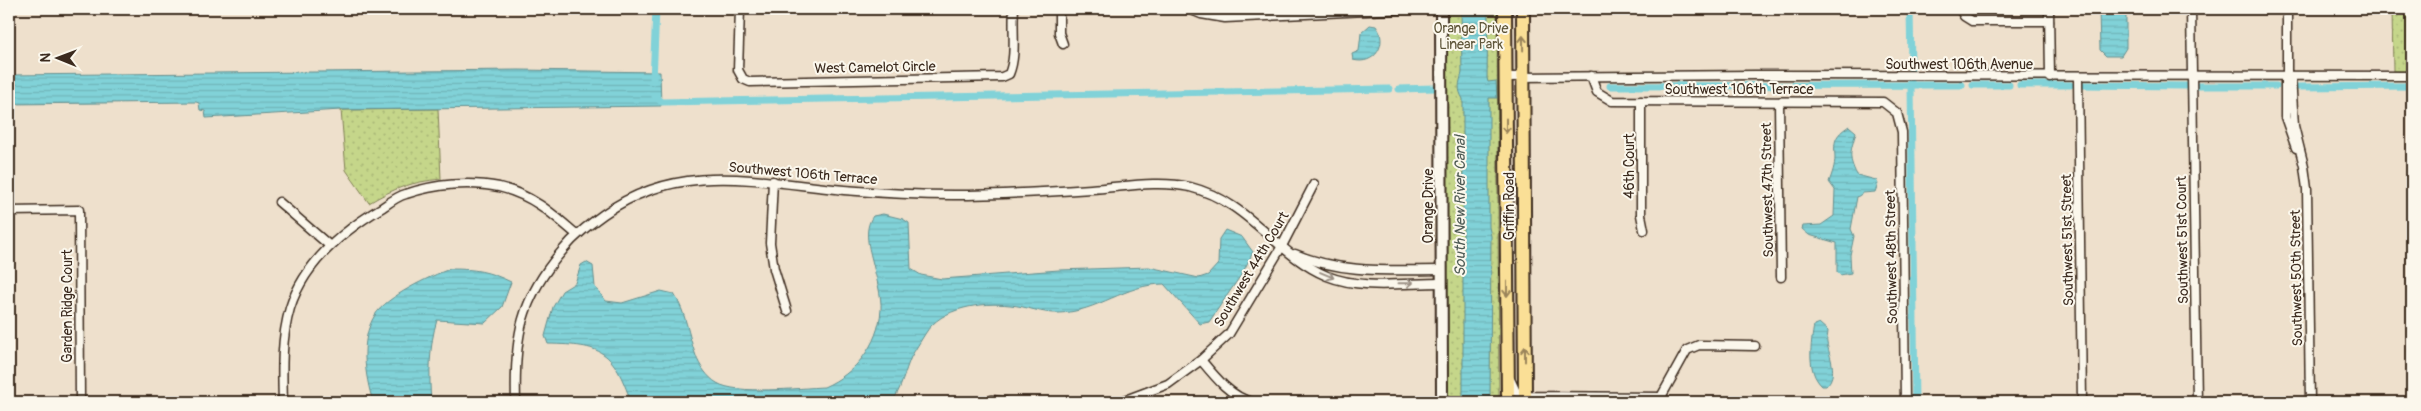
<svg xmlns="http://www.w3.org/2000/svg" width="2421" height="411" font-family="Pangolin,sans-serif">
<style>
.grass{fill:url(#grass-dots);stroke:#808054}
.water{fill:url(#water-rules);stroke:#658f8e}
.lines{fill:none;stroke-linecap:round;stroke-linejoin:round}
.canal{stroke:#81d2d8;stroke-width:7}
.minor-casing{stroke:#3b2a1e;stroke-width:11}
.tertiary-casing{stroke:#3b2a1e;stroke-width:14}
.primary-casing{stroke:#3b2a1e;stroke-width:16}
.minor{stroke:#fbf7ec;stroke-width:8}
.tertiary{stroke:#fbf7ec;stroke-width:10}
.primary{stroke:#fadf96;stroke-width:12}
.oneway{stroke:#9a845a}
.oneway2{stroke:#9b9085}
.labels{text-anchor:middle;stroke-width:4;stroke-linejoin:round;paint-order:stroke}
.park-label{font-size:14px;fill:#5e5539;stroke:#fbf7ec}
.street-label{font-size:14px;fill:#3b2a1e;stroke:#fbf7ec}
.water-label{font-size:15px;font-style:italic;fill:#505c56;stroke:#fbf7ec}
</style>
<defs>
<pattern id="grass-dots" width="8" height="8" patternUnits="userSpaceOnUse" patternTransform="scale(1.25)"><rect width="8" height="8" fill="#c5d68a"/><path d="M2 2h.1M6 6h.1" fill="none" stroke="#aab877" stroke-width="1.8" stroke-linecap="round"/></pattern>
<pattern id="water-rules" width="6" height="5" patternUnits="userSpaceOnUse" patternTransform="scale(1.25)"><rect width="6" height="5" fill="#81d2d8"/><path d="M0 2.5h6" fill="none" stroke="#70b4b9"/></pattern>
</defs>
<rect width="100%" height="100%" fill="#eee0cc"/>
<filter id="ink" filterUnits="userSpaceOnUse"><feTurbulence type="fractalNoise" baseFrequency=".02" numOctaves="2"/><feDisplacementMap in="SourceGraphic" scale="10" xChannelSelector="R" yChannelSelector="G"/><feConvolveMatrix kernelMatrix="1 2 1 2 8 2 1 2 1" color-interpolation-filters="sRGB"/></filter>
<g filter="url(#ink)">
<g class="grass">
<path d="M1444,9H1497L1499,402H1446Z"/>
<path d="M2392,9H2412V71H2393Z"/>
<path d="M438,109L441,179C412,182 394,188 369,203L346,170L341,110Z"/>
</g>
<g class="water">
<path d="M1461,9H1488L1487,78L1488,82L1496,81L1497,98H1489V227L1491,236L1490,402H1463V99C1457,89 1459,84 1462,73Z"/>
<path d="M2099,9H2126V48L2121,56H2106L2100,50Z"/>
<path d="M1370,25L1376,26C1389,43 1375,66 1353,60L1352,54L1359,51L1361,33Z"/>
<path d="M519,70L660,72L661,106L341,110L206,118L205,111L200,110L199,103L196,102L9,104V75Z"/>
<path d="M1849,126L1856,132C1851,151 1847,156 1857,175L1876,180L1878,184L1875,192L1863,193L1857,197L1851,229L1854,236L1850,255L1851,273L1840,275L1837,272V243L1809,235L1802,229L1803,226L1821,225L1834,216L1835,190L1829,182C1832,174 1835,166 1835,157C1834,141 1834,136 1849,126Z"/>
<path d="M883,214L903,219L909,223L911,269L921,275L942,279L1059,270L1149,267L1199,278L1208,275L1218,264L1219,239L1225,230L1242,237L1253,252L1243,272L1209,322L1200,324L1164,284C1125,284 1098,312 1059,313C1043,314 1026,306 1010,305C982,302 941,307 925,334C920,342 915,350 911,357C904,373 902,388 892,402H631C613,350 602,345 548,344L545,336L553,307L562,291L575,283L581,265L586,262L593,266L595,287L606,301L622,303L661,291L674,294C686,312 688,335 696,356C699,365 708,378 717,383C736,395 800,388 824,387C856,373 878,345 881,310C882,296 876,278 873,264C869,248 863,230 873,216Z"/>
<path d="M450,269C476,269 488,271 511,282L502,307L485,323L437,320C429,345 429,376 431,402H373C365,375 359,341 375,315C386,297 430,276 450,269Z"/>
<path d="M1819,323L1828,331C1828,335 1826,340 1827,343C1829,356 1839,374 1826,386H1822C1806,371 1811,344 1814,325Z"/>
</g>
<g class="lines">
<g class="canal">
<path d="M1910,9L1911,68"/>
<path d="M1911,79V85H1962"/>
<path d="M653,81L656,9"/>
<path d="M1973,85H2009"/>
<path d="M2020,85H2070"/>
<path d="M2081,85L2187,86"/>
<path d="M1610,86L1911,85L1915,402"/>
<path d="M2198,86H2276"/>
<path d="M2296,87L2412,86"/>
<path d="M1399,89L1434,88"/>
<path d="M655,96L662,102L1389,89"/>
</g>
<defs>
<g id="minor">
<path d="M740,9L738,70L743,79L750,82L1002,77L1009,74C1017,55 1012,30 1014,9"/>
<path d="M1059,9V33L1063,44"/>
<path d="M1189,9L1201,14L1225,18L1408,9"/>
<path d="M1960,9L1964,16L1972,21H2049"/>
<path d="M2049,9L2050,77"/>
<path d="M2191,9L2197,402"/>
<path d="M2287,9V76"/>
<path d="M1591,76L1597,92L1612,101L1883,102L1897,113L1902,132L1905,402"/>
<path d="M2285,76V117L2296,148"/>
<path d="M2291,76L2294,126L2304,166L2307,189L2310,402"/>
<path d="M1506,77L1755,75L2412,76"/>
<path d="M2078,77L2082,402"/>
<path d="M1641,101V215L1644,230"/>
<path d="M1779,102L1781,277"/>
<path d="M773,181L770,243L774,269L787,311"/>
<path d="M279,202L330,246"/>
<path d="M9,211L79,210L80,402"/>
<path d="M1295,254C1342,274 1391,270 1441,270"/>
<path d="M1201,360C1215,377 1231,397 1252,402"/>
<path d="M1510,379L1516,392L1525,396L1661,397L1668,402"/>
<path d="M1661,397L1687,350L1699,345L1755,346"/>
<path d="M992,400L1006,402"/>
<path d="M283,402C282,371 281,338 290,308C304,263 344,230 383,207C390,202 398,196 406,194C435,184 470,181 499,187C532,195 552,213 576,234"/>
<path d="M516,402C514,338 520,299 563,250C575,235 589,225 604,214C680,160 759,182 844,190C880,193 917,195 954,195C999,195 1045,192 1091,189C1123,187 1158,180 1190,187C1250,202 1275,254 1327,276C1362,290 1404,283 1441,283"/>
<path d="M1120,402L1168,384L1201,360L1229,334L1282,246L1314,184"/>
</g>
<path id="tertiary" d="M1441,9L1442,402"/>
<g id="primary">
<path d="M1505,9L1508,402"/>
<path d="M1523,9L1525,402"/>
</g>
</defs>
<use href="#minor" class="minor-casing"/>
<use href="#tertiary" class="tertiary-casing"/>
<use href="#primary" class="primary-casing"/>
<use href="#minor" class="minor"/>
<use href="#tertiary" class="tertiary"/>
<use href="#primary" class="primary"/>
</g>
<defs><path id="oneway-shaft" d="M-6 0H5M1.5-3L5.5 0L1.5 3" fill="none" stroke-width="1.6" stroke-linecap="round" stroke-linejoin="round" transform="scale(1.25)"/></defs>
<g class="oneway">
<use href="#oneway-shaft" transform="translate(1523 43) rotate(-91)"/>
<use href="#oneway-shaft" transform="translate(1506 126) rotate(90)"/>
<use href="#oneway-shaft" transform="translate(1507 289) rotate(90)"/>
<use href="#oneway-shaft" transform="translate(1525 354) rotate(-90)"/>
</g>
<g class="oneway2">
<use href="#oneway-shaft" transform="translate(1327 275) rotate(23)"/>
<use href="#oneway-shaft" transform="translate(1406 283) rotate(-1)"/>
</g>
</g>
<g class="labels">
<g class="park-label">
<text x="1471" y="33">Orange Drive<tspan x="1471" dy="16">Linear Park</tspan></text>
</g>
<g class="street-label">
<text x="1959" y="69">Southwest 106th Avenue</text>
<text transform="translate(875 67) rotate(-1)" y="5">West Camelot Circle</text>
<text x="1739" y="94">Southwest 106th Terrace</text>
<text transform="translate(1629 166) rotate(-90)" y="5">46th Court</text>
<text transform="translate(803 173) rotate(5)" y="5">Southwest 106th Terrace</text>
<text transform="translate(1767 190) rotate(-91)" y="5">Southwest 47th Street</text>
<text transform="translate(1428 206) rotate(-90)" y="5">Orange Drive</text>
<text transform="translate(1509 206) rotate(-90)" y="5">Griffin Road</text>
<text transform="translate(2067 240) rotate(-91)" y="5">Southwest 51st Street</text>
<text transform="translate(2182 240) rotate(-91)" y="5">Southwest 51st Court</text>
<text transform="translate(1891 257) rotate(-91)" y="5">Southwest 48th Street</text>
<text transform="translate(1251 269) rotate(-59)" y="5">Southwest 44th Court</text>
<text transform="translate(2296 278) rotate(-91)" y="5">Southwest 50th Street</text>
<text transform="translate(67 306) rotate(-90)" y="5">Garden Ridge Court</text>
</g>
<g class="water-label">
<text transform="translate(1460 206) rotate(-90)" y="5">South New River Canal</text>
</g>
</g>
<rect width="2421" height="411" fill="none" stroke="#fbf7ec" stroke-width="30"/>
<rect x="15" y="15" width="2391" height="381" fill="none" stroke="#3b2a1e" stroke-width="2" filter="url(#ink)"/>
<g transform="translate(58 58) rotate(271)" stroke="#fbf7ec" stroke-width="4" paint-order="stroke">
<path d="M0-4L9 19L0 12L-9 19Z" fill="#3b2a1e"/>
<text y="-8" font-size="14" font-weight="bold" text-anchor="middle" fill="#3b2a1e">N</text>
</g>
</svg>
